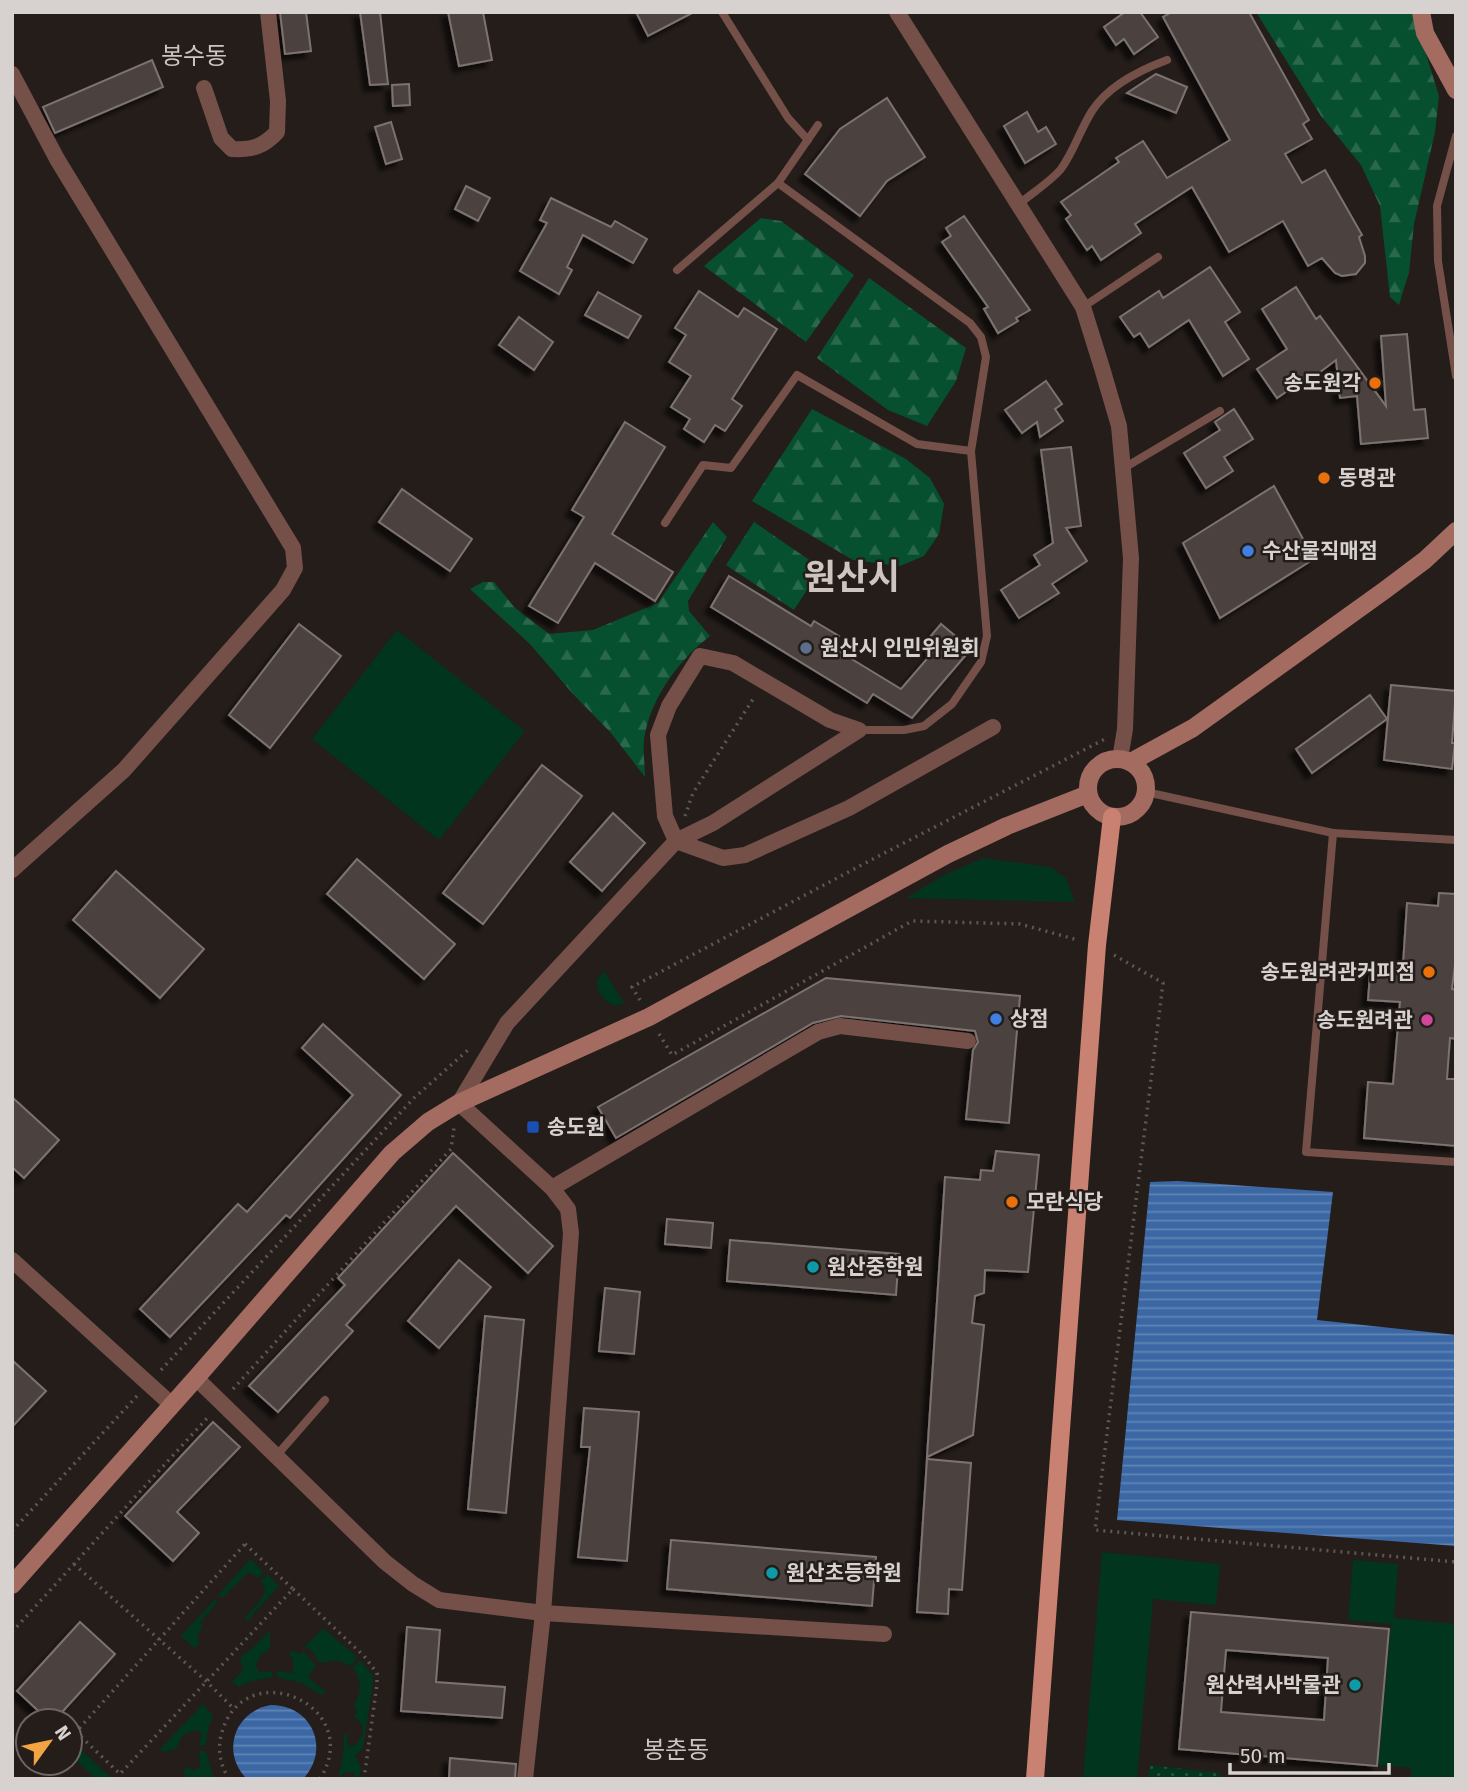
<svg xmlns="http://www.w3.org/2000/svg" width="1468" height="1791" font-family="'Fira Sans','Noto Sans KR',sans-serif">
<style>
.grass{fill:#01351e}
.forest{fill:url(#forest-firs)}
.park{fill:url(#park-dots)}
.water{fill:url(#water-rules)}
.building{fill:#4b423f;stroke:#7c736f;stroke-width:2;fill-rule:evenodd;filter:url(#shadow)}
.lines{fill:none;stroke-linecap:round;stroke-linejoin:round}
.path{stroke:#5e5754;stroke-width:3.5;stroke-dasharray:2 5;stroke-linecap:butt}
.service{stroke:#745049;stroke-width:8}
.minor{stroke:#745049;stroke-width:16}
.secondary{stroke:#a46c61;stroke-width:18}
.primary{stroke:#c98172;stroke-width:18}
.food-dot{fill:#e8710a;stroke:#241d1a;stroke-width:2.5}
.shop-dot{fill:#3f7fe0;stroke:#241d1a;stroke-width:2.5}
.service-dot{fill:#5c6f8a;stroke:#241d1a;stroke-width:2.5}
.hotel-dot{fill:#d1479c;stroke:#241d1a;stroke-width:2.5}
.transit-dot{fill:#1a4fb4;stroke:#241d1a;stroke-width:2.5}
.culture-dot{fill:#0f9aa8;stroke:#241d1a;stroke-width:2.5}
.labels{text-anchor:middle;stroke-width:5;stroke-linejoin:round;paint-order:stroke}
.poi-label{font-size:21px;font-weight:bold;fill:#d7d2cf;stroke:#241d1a;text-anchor:start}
.quarter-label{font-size:24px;fill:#cec4c0;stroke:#241d1a}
.town-label{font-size:35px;font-weight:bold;fill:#cec4c0;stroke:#241d1a}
</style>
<defs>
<pattern id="forest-firs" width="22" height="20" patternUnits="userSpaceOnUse" patternTransform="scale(1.75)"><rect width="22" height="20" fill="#06502f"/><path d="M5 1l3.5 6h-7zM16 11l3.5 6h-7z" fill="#2a684c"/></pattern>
<pattern id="park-dots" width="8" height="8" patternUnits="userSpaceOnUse" patternTransform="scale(1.75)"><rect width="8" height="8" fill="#01351e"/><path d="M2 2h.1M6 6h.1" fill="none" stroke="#25513e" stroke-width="1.8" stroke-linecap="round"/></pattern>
<pattern id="water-rules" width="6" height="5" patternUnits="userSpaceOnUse" patternTransform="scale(1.75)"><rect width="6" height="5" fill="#3b68a5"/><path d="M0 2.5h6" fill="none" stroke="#6084b4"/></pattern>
<filter id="shadow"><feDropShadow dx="-6" dy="6" stdDeviation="2" flood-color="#0009"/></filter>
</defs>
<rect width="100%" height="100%" fill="#241d1a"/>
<g class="grass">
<path d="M397,630L525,731L439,840L312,739Z"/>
<path d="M983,858L1050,867L1066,878L1075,902L906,898L944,875Z"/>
<path d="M604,971L624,1003L615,1006C603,1001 597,993 597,980Z"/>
<path d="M1102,1552L1220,1564L1216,1605L1153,1599L1137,1779H1083Z"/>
<path d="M250,1559L263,1571L258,1579L253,1574L247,1573L222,1598L218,1595Z"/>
<path d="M1353,1560L1398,1564L1394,1618L1456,1624V1779H1411V1768L1378,1765L1391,1624L1348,1620Z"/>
<path d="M267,1574L279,1586L247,1621L244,1619L263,1597L265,1588L261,1581Z"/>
<path d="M215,1599L218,1601L200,1623L203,1626L197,1637L200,1642L194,1648L181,1636Z"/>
<path d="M323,1628L357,1657L351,1666L337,1660L320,1663L311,1650L304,1648Z"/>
<path d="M270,1630V1648L259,1657L256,1666L259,1672L272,1671L273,1677L251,1681L238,1687L232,1682L243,1670L240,1658L255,1646Z"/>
<path d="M294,1650L299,1655L303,1651L316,1665L308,1677L326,1692L321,1695L302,1683L277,1677L276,1671L293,1673V1659L289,1654Z"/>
<path d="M360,1660L373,1676V1681L363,1748L355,1756L361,1767L359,1779H355L354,1773L347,1772L339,1776L343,1779H338L344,1749L343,1735L348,1734L347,1742L351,1747C364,1741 368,1723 354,1718L357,1712L354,1705C362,1691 362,1682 353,1668Z"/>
<path d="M203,1704L213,1715L208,1729L206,1745L199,1746L202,1733L194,1730L182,1736L176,1749L163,1752L160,1749Z"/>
<path d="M70,1740L113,1779H96L70,1755Z"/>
<path d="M199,1751H206L214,1779H185L183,1770L187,1767L194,1770L200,1767Z"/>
</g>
<g class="forest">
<path d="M1256,12H1413L1439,96L1435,132L1414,224L1409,272L1399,305L1390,297L1380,206L1361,165L1321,116Z"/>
<path d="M761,218L781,221L854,275L806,342L704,266Z"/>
<path d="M869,278L966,348L956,381L927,426L888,410L817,358Z"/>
<path d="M812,409L906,459L930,478L944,504L939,534L924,556L900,566L853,560L752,501Z"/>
<path d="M713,522L727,537L688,601L689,611L710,636C679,660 653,695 645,734C642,747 645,764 645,777L611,733L573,694L530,644L470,589L483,582H494L514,607L549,634L593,630L658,603Z"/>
<path d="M754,522L821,568L794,610L726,565Z"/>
</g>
<path class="park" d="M1150,1765L1220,1773L1219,1779H1148Z"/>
<g class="water">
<path d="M1178,1181L1333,1192L1317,1320L1456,1335V1546L1117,1520L1150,1182Z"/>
<path d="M271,1705C312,1705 331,1749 303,1779H247C220,1752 235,1711 271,1705Z"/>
</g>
<g class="building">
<path d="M280,12H306L311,51L285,54Z"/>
<path d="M360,12H380L388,84L370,85Z"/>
<path d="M448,12H483L492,60L459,66Z"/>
<path d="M636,12H694L648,36Z"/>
<path d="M1125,12H1140L1158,37L1134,54L1124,39L1116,45L1104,27Z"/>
<path d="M1172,12H1249L1309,120L1303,124L1312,139L1285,154L1302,183L1325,170L1362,235L1359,237L1365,256V263L1356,274L1342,276L1335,273L1322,258L1308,266L1283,221L1229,252L1192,187L1135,224L1141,233L1101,260L1092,246L1087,250L1066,219L1071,215L1061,202L1119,162L1116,158L1143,141L1167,178L1230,140L1163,17Z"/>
<path d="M152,60L163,87L55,133L43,107Z"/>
<path d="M1156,74L1187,87L1176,113L1127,93Z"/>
<path d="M409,84L410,105L393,106L392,85Z"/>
<path d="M887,98L925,157L887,181L860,216L805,174L840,129Z"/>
<path d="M1027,112L1038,132L1046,127L1056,144L1025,163L1004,126Z"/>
<path d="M391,122L402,159L386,164L375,127Z"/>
<path d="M466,186L490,198L478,221L455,209Z"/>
<path d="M551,198L611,227L615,221L647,239L633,263L583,235L567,267L572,270L559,294L520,271L547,223L540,220Z"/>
<path d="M964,216L1030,310L1016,318L1018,321L998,333L984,309L988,307L942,242L951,236L946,228Z"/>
<path d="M1210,267L1240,312L1225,322L1249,359L1223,376L1189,320L1149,347L1140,333L1134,337L1120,317L1159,291L1163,298Z"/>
<path d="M1296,287L1316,319L1320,316L1386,406L1381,336L1407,334L1414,410L1425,409L1428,438L1361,444L1357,396L1340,398L1336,360L1307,382L1305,379L1277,398L1257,369L1287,349L1262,309Z"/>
<path d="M699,291L738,317L744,308L777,329L732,399L742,406L725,431L715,425L704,442L684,429L690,419L671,407L691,376L669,362L686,335L675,328Z"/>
<path d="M598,292L641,316L628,338L585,315Z"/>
<path d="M519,317L553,342L534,370L499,345Z"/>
<path d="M1046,381L1062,404L1055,409L1063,421L1040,437L1037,422L1022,433L1005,410Z"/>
<path d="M1234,409L1253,439L1224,457L1233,471L1206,488L1184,453L1220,430L1215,422Z"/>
<path d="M625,422L665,447L612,534L673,572L655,601L595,563L558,623L529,606L584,517L572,510Z"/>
<path d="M1071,447L1081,526L1066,528L1087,561L1052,584L1059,593L1019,618L1001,590L1040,565L1034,555L1053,543L1041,450Z"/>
<path d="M1274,486L1314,559L1220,618L1183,543Z"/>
<path d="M402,489L472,539L450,571L379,522Z"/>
<path d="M729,576L811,626L814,621L839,636L832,647L901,689L933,652L923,645L941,624L971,649L912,718L873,694L867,703L711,607Z"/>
<path d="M299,624L341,656L270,748L229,715Z"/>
<path d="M1391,685L1456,691L1452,743H1455L1452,769L1384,760Z"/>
<path d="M1370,695L1387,719L1312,773L1296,749Z"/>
<path d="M542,765L582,796L483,924L443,893Z"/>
<path d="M613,813L645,843L602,891L570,862Z"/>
<path d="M357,859L455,944L424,979L327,894Z"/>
<path d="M116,871L204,949L160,998L73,920Z"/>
<path d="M1439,893L1456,894V957L1452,989L1456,990V1039L1450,1038L1447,1079H1456V1146L1364,1138L1368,1082L1393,1084L1400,1002L1368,1000L1371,962L1403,965L1407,903L1438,906Z"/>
<path d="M826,978L1020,996L1009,1123L966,1119L973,1050L978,1042L975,1031L841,1016L813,1023L616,1138L598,1107Z"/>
<path d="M323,1024L401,1095L290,1218L286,1215L170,1337L140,1309L238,1204L247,1212L353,1095L302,1048Z"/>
<path d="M12,1097L59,1140L24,1178L12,1167Z"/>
<path d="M996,1151L1039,1155L1028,1272L985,1270L984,1293L975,1296L972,1323L984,1325L973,1435L927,1457L945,1177L980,1180L981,1170L993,1171Z"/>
<path d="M453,1153L553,1246L528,1273L456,1206L346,1325L353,1331L278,1412L249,1386L345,1285L338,1278Z"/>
<path d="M667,1219L713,1223L711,1248L665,1244Z"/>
<path d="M730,1240L899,1254L896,1295L727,1281Z"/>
<path d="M459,1260L491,1287L439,1348L408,1321Z"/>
<path d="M605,1288L640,1292L634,1354L599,1351Z"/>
<path d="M485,1316L524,1320L506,1513L468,1509Z"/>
<path d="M12,1360L46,1391L12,1427Z"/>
<path d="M584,1408L639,1412L627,1561L578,1557L590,1447H581Z"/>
<path d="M213,1422L240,1447L177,1512L199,1533L173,1561L125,1516Z"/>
<path d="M927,1459L971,1463L962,1590L949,1589L948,1614L917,1612Z"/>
<path d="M671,1540L876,1557L872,1606L667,1589Z"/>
<path d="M1191,1612L1389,1629L1377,1766L1179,1749ZM1226,1650L1328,1658L1324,1720L1221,1712Z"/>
<path d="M80,1622L115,1654L54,1721H49L17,1691Z"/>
<path d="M407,1627L440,1630L436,1682L505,1687L502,1718L401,1711Z"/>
<path d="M450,1758L516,1764L515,1779H449Z"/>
</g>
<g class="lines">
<g class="path">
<path d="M685,816L693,793L755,696"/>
<path d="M1114,955L1163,983L1095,1530L1456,1562"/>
<path d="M640,1000L632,987L871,860L1105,739"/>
<path d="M659,1034L672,1055L912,921L1020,924L1078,940"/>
<path d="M161,1370L414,1098L468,1050"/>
<path d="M233,1389L451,1149L454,1128"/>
<path d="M12,1531L137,1396"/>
<path d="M245,1544L293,1589L120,1774L76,1732Z"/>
<path d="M74,1564L206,1681L234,1709"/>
<path d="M293,1589L364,1656L377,1673V1684L364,1779"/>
<path d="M12,1632L209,1416"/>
<path d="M229,1779C220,1765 217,1748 222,1732C245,1653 366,1705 320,1779"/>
</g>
<g class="service">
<path d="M722,12L788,118L808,140"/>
<path d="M1456,136L1437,206L1438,261L1456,376"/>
<path d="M778,183L970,323L981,337L986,357L971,451L987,636L981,662L952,704L924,726L904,730H859"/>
<path d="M1019,204C1032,193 1050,182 1061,169C1074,151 1080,130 1092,111C1108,86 1140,70 1167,60"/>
<path d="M677,270L778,183L818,125"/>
<path d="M1083,307L1158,257"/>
<path d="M1124,468L1220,411"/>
<path d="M665,523L703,465L731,468L797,375L917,444L971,451"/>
<path d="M1146,792L1333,833L1456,840"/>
<path d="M1333,833L1306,1152L1456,1162"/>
<path d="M277,1455L325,1400"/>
</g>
<g class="minor">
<path d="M897,12L1083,307L1102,368L1119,426L1131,558L1125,729L1120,759"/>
<path d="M12,74L57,159L293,548L295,568L283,590L124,770L12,870"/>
<path d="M204,88L221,138L232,149C252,150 263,147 277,132L278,101L268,12"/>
<path d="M552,1188L818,1032L840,1026L968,1041"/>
<path d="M12,1260L172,1405"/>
<path d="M196,1378L385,1562L413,1584L439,1600L543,1613L884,1634"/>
<path d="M525,1779L543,1613L571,1233L568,1209L552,1188L459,1103L507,1023L676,841L713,823L859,730L830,720L733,663L700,656L669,706L658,735L665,816L676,841L723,858L745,855L849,808L993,727"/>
</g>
<g class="secondary">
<path d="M1421,12L1425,33L1456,90"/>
<circle cx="1117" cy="788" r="29"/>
<path d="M1131,762L1193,728L1385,590L1425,560L1456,531"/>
<path d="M12,1585L196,1378L392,1153L428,1122L459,1103L649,1017L948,854L1007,826L1088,794"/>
</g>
<path class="primary" d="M1035,1779L1097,945L1112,817"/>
</g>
<g class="food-dot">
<circle cx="1375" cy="383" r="7"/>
<circle cx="1324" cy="478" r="7"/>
<circle cx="1429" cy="972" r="7"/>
<circle cx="1012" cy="1202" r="7"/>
</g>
<g class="shop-dot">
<circle cx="1248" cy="551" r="7"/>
<circle cx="996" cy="1019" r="7"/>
</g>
<circle class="service-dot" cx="806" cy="648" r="7"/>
<circle class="hotel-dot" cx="1427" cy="1020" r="7"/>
<rect class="transit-dot" x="526" y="1120" width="14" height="14" rx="3.5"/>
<g class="culture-dot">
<circle cx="813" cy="1267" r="7"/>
<circle cx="772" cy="1573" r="7"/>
<circle cx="1355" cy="1685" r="7"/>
</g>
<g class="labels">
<g class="poi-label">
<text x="1361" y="390" text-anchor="end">송도원각</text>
<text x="1338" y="485">동명관</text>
<text x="1262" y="558">수산물직매점</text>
<text x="820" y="655">원산시 인민위원회</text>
<text x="1415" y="979" text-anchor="end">송도원려관커피점</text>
<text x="1010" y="1026">상점</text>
<text x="1413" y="1027" text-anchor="end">송도원려관</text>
<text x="547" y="1134">송도원</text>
<text x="1026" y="1209">모란식당</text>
<text x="827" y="1274">원산중학원</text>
<text x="786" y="1580">원산초등학원</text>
<text x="1341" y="1692" text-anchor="end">원산력사박물관</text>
</g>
<g class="quarter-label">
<text x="194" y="64">봉수동</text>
<text x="676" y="1758">봉춘동</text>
</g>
<g class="town-label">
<text x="852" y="589">원산시</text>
</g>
</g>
<rect width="1468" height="1791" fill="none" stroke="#d7d2cf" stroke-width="28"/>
<g transform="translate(49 1742) rotate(57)"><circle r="33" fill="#241d1a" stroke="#6c6562" stroke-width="2"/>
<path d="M0-5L12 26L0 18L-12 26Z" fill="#f3a442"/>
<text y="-10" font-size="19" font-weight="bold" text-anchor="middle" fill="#d7d2cf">N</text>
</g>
<path d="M1230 1763v10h159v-10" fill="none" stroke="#d7d2cf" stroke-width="3.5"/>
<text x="1240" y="1763" font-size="21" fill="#d7d2cf" stroke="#241d1a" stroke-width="5" paint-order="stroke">50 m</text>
</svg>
